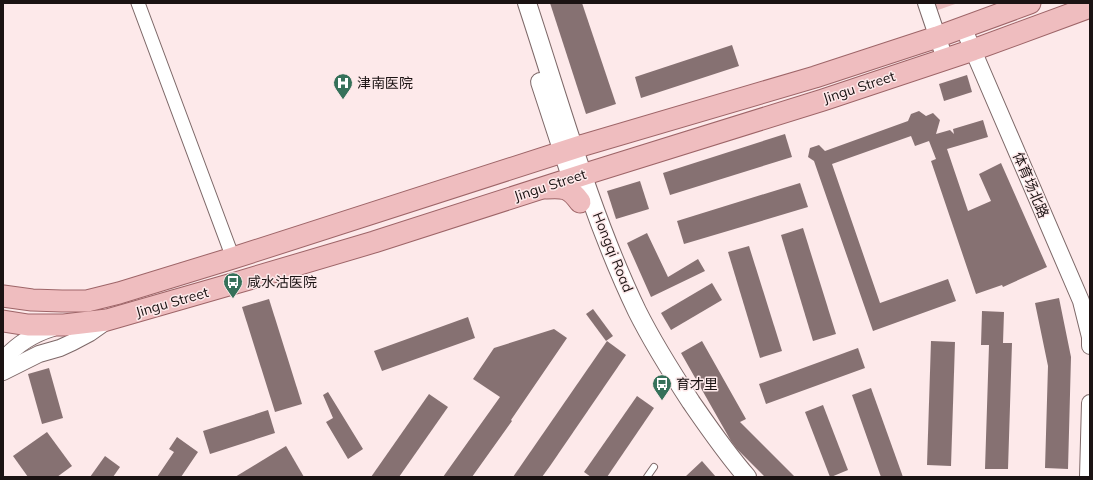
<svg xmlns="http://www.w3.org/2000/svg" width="1093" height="480" font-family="Mulish,'Noto Sans SC',sans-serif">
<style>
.green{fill:#ebbcbd}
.building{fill:#867172}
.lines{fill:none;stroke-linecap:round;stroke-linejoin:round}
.service-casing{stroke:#7d6868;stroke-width:8}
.minor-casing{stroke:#7d6868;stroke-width:15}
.tertiary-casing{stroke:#7d6868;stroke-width:18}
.secondary-casing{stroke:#7d6868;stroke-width:20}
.primary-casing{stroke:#9e6568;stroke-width:23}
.service{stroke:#fff;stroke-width:6}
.minor{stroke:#fff;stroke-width:13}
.tertiary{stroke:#fff;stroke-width:16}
.secondary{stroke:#fff;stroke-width:18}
.primary{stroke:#efbdbf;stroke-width:21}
.labels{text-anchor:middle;stroke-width:3;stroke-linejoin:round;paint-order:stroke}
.poi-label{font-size:14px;fill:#1b1313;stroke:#fde9ea;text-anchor:start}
.street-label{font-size:14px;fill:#1b1313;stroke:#fde9ea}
</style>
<rect width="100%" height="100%" fill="#fde9ea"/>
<path class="green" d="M935,3H958L938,10Z"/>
<g class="building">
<path d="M550,3H582L616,104L586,114Z"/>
<path d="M732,45L739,66L641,98L635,77Z"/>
<path d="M967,75L972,92L944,101L939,84Z"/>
<path d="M919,111L926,116L933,113L940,120L936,134L950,130L954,134L953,129L983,120L988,137L947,149L968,211L991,201L979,174L1001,163L1047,267L1003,287L1002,285L976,294L931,161L936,159L929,141L915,146L911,136L832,164L880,303L948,279L956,301L873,331L814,161L808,157L810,148L819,145L825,151L908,121L911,114Z"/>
<path d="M785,134L792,157L670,195L663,173Z"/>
<path d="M640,181L649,209L616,219L607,191Z"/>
<path d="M800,183L808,207L684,244L677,221Z"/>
<path d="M803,228L836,334L813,341L781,235Z"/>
<path d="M647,233L668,277L698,259L705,271L651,297L627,243Z"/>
<path d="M749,246L782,351L760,358L728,252Z"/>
<path d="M712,283L722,300L671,330L661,313Z"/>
<path d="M1059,298L1071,357L1068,469L1045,468L1048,366L1035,303Z"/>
<path d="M269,299L302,404L275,412L242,307Z"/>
<path d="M593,309L613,336L606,341L586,314Z"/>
<path d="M982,311L1004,312L1003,343H1012L1008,469H985L989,345H981Z"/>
<path d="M468,317L475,338L382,371L374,351Z"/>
<path d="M554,329L567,338L511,420L512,421L472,477H443L500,397L473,379L494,348Z"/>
<path d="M607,341L626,355L550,466L542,477H513Z"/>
<path d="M702,341L746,419L740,422L795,477H765L737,449L731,441L681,353Z"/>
<path d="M931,341L955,342L951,466L927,465Z"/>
<path d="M858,348L865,368L766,404L759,384Z"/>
<path d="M49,368L63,418L42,424L28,374Z"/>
<path d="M871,388L903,477H881L852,395Z"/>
<path d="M328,392L363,449L348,459L326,422L333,418L323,395Z"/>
<path d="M429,394L448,407L399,477H371Z"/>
<path d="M637,396L654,408L607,477H591L584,472Z"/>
<path d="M823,405L848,470L831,477H830L805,412Z"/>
<path d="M268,410L275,433L210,454L203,431Z"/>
<path d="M47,432L72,466L57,477H28L13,456Z"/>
<path d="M177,437L198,452L181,477H157L174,452L169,449Z"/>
<path d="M286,446L304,477H235L276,452Z"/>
<path d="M105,456L120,467L113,477H90Z"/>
<path d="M702,461L716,477H685Z"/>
</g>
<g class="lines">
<defs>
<path id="service" d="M647,477L654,467"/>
<path id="minor" d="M138,3L233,258"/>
<g id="tertiary">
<path d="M926,3L945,59"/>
<path d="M963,27L1081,301L1090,337V346"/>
<path d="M3,360C17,344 33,334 53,328"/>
<path d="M3,372L39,354L60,348L73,342L90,333L107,321"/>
<path d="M1088,477L1090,403"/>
</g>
<g id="secondary">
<path d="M527,3C561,106 590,213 637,311C653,343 672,373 691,402C709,428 726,453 747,477"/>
<path d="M540,82L576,192"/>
</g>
<g id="primary">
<path d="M546,188C564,187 569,187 580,202"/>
<path d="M3,296L32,300L62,301H87L119,293L233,258L584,145L815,77L937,37L1030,3"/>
<path d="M3,321L28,325H64L107,320L239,282L374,242L595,171L823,100L973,50L1090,7"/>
</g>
</defs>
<use href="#service" class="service-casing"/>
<use href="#minor" class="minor-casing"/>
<use href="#tertiary" class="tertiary-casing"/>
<use href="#secondary" class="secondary-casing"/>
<use href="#primary" class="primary-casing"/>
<use href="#service" class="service"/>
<use href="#minor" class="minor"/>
<use href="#tertiary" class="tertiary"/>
<use href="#secondary" class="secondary"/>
<use href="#primary" class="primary"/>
</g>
<defs>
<symbol id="hospital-pin" viewBox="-11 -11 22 30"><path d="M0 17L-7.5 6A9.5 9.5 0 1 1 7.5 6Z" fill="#36715a" stroke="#fde9ea"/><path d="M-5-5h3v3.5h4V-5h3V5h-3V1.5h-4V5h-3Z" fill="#fff"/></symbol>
<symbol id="bus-pin" viewBox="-11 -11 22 30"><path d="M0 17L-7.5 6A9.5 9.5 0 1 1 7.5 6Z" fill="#36715a" stroke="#fde9ea"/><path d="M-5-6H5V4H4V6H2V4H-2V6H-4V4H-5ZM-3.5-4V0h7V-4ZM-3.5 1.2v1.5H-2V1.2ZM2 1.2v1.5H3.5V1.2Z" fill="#fff"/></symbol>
</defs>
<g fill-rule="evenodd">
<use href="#hospital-pin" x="332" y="72" width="22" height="30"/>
<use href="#bus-pin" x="222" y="271" width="22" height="30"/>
<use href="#bus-pin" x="651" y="373" width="22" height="30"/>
</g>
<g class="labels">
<g class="poi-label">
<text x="357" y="88">津南医院</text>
<text x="247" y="287">咸水沽医院</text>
<text x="676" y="389">育才里</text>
</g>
<g class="street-label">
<text transform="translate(859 87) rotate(-18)" y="5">Jingu Street</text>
<text transform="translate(550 185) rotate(-18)" y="5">Jingu Street</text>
<text transform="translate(1031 185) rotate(67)" y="5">体育场北路</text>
<text transform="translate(613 252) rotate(68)" y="5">Hongqi Road</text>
<text transform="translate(172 302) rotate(-16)" y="5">Jingu Street</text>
</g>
</g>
<rect width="1093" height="480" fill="none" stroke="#1b1313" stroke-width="8"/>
</svg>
